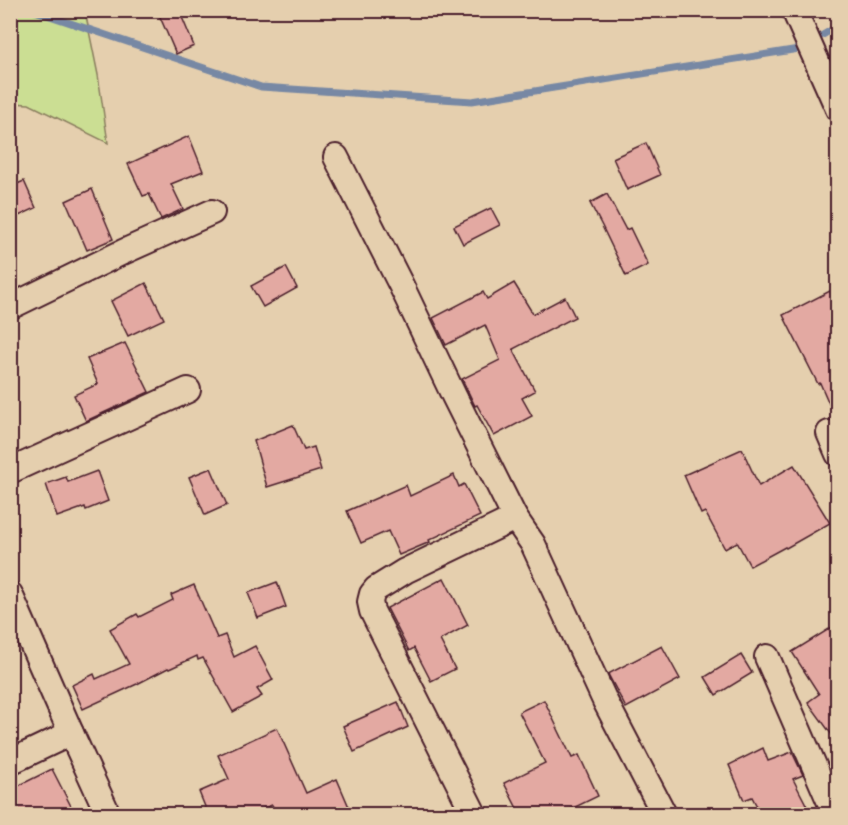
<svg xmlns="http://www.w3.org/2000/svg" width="848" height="825" font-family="'Indie Flower',sans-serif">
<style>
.green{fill:#cbde93;stroke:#8a7e5f;stroke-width:1.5}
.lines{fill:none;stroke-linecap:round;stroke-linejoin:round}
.stream{stroke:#7788a4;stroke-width:7}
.building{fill:#e3a9a2;stroke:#4a1f2b;stroke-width:1.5}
.street-casing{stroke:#4a1f2b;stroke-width:28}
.street{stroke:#e5cfae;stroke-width:24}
</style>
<rect width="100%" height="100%" fill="#e5cfae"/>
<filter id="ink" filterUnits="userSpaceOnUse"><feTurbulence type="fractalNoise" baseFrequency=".0167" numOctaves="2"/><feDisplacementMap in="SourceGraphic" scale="12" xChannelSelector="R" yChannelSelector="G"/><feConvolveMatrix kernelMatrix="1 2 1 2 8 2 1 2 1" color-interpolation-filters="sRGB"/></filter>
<g filter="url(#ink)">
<path class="green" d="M11,10L85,11L98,75L108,143L29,104L11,103Z"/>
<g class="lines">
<path class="stream" d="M32,10L261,87L472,101L799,49L838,26"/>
</g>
<g class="building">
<path d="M157,10H179L194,46L176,54Z"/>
<path d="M189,136L203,171L171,184L183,209L161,219L149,194L143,196L128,164Z"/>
<path d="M646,143L660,175L627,190L613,158Z"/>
<path d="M24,181L36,208L10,220V187Z"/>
<path d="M92,189L113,239L87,250L66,201Z"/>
<path d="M607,194L626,230L630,228L648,265L626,276L602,226L590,203Z"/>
<path d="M491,208L500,225L463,244L454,226Z"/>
<path d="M286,267L297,288L263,307L251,286Z"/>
<path d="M146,283L164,319L128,336L111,301Z"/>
<path d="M514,283L533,314L565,297L575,317L513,349L535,391L522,398L532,416L494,436L477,405L475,406L462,379L500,360L485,325L446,345L433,318L483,292L487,299Z"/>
<path d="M830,291L837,305V422L820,383L818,384L783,315Z"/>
<path d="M125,343L149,392L86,421L74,395L98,384L87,359Z"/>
<path d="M293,425L304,450L314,447L321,470L267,487L254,441Z"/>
<path d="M742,449L759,486L794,465L830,523L786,548L785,547L750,566L737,542L725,549L705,512L701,514L684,475Z"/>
<path d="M211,468L227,505L205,515L189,477Z"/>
<path d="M97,471L108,501L86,510L85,507L57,517L46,484L66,477L68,482Z"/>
<path d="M454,475L459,487L464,484L480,516L429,540L430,542L399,555L388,531L361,543L347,511L406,485L410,496Z"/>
<path d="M444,578L468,625L440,640L455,669L431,681L414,648L409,651L387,608Z"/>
<path d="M277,582L286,607L258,618L248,593Z"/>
<path d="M194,585L217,638L225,635L234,657L255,646L273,680L257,689L262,696L233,712L203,658L198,660L197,656L169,669L168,668L137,684L83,709L72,685L94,674L96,679L129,664L110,629L137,614L139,617L173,600L171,595Z"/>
<path d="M837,624V742L808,702L819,694L792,652Z"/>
<path d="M662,646L680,679L626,708L608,674Z"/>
<path d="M741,655L752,673L716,695L705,677Z"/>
<path d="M544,700L572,758L579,755L598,796L561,814H520L504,783L545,763L519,712Z"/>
<path d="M398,702L408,727L354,752L343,726Z"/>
<path d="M277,728L306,793L337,779L352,814H333L330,808L314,814H277L272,805L250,814H208L199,792L229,779L218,755Z"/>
<path d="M763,748L768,761L792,752L803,775L793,779L811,814H761L752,797L744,800L729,765Z"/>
<path d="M52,769L75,814H10V790Z"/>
</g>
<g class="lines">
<defs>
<g id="street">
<path d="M794,10L838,109"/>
<path d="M336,157L401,285L454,396L515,518L533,544L605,701L664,814"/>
<path d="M10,307L123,252L212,212"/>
<path d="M829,433L838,454"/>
<path d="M10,471L188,390"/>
<path d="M10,594L71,733L108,814"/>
<path d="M767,657L835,814"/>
<path d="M10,762L71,733"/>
<path d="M474,814L372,611L370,602L372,594L376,589L405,571L515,518"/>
</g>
</defs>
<use href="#street" class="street-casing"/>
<use href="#street" class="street"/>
</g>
</g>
<rect width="848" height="825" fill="none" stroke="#e5cfae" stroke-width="36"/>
<rect x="18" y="18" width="812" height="789" fill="none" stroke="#4a1f2b" stroke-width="2" filter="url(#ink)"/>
</svg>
